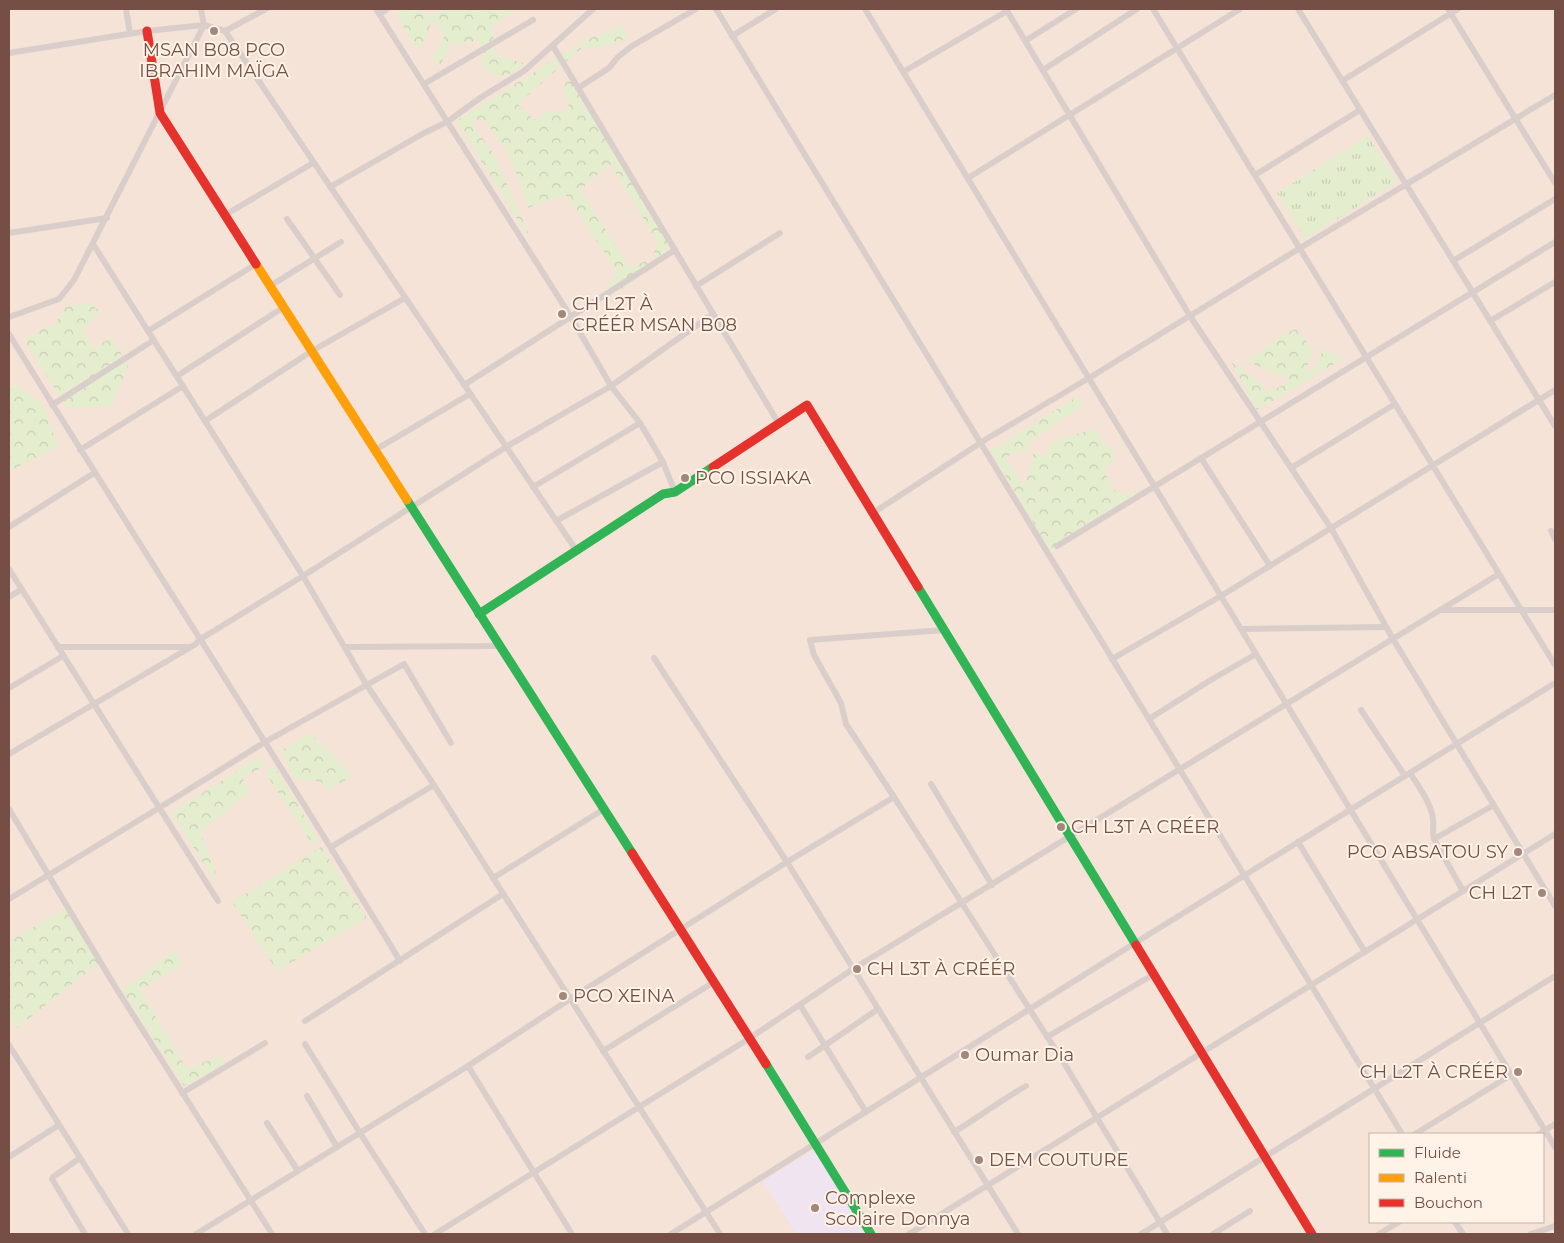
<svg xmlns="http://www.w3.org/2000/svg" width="1564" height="1243" font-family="Montserrat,sans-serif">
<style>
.residential{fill:#f5e3d7;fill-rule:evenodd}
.education{fill:#f0e4f1}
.grass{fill:url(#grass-tufts)}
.forest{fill:url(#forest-crowns)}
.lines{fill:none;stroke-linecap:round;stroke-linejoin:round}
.street{stroke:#dacecb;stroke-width:6}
.fast{stroke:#30b455;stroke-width:9}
.slow{stroke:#ff9f0a;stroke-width:9}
.jam{stroke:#e5322d;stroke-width:9}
.poi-dot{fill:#a2877d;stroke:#fff2e7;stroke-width:2}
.labels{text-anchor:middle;stroke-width:4;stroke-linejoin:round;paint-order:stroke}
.poi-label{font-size:18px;fill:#754f45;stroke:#fff2e7;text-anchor:start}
</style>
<defs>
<pattern id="grass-tufts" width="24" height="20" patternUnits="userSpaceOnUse" patternTransform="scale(1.25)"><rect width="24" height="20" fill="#e5edcf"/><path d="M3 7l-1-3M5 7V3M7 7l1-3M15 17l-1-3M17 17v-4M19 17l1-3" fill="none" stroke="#c8cdb3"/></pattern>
<pattern id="forest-crowns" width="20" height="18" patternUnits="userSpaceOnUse" patternTransform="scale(1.25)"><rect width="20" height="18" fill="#e5edcf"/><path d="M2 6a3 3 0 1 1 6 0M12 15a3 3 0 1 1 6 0" fill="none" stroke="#c8cdb3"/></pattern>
</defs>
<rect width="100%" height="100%" fill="#f7eee6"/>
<path class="residential" d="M9,9H1555V1234H9ZM1370,1134H1543V1222H1370Z"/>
<path class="education" d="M814,1150L866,1234H796L763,1181Z"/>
<path class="grass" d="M1367,135L1389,168L1397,182L1305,239L1277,193L1344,151Z"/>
<g class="forest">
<path d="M400,9H421L423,14H435L440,9H518L492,26L495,55L527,64L504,78L484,71L479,40L464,44H451L441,64L432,62L444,36L432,22L424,42L417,50L396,14Z"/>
<path d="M623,25L629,38L594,50L584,46L518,104L534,120L550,110L561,113L569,106L563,88L572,73L669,244L661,264L652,257L658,243L610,164L580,190L630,267L647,261L651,268L615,295L604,291L617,272L566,195L528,208L525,196L508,153L483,118L471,122L495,156L533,244L456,121L586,40Z"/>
<path d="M89,302L101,313L82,329L94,348L112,337L128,366L111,406L67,408L24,340L57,321L66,307Z"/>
<path d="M1297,329L1314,352L1305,371L1315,369L1323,349L1344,358L1257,410L1231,362L1261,383L1268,393L1291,381L1247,361L1285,333Z"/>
<path d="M16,385L44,405L58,447L9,471V387Z"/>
<path d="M1078,396L1083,406L1032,440L1028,452L1017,451L1005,458L1024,486L1034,452L1047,456L1051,442L1094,429L1116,454L1104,472L1116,492L1141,494L1051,552L990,451Z"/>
<path d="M310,733L353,776L326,791L322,782L294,778L281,751Z"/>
<path d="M259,757L265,766L242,778L250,792L206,827L201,836L216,869L214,879L171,813Z"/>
<path d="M273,764L318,839L313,846L266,774Z"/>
<path d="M321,847L367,918L277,971L232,902Z"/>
<path d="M67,908L100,962L17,1028L9,1016V939L11,940Z"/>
<path d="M176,949L182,965L140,990L187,1069L220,1056L226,1065L184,1086L122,990Z"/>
</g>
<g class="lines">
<g class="street">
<path d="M126,9L130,34"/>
<path d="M376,9L571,317L611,386L640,423L663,462L675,492"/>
<path d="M716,9L1402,1134"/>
<path d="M865,9L1555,1147"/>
<path d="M1006,9L1190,316L1331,528L1393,639L1555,906"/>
<path d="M1153,9L1555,665"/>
<path d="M1298,9L1555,426"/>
<path d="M1448,9L1555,183"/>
<path d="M380,14L387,9"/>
<path d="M225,31L266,9"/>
<path d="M732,36L776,9"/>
<path d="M1025,41L1076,9"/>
<path d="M553,46L779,424"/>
<path d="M9,53L147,31L204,25L225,31L576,550"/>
<path d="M1043,70L1137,9"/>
<path d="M903,72L1007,11"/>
<path d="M1342,81L1458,9"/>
<path d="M424,84L533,20"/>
<path d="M578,88L609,68L618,57L632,46L696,9"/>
<path d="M1255,175L1360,110"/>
<path d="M968,178L1240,9"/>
<path d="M330,187L424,133L447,122L480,98L524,71L593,9"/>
<path d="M225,215L313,163"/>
<path d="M287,219L340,295"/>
<path d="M9,233L107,218"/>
<path d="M93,244L303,576L366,684L434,785L720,1234"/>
<path d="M1453,261L1555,199"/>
<path d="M270,286L341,242"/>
<path d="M696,286L780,233"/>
<path d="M9,317L59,299L74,280L204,25L201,9"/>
<path d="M1490,321L1555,282"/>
<path d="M148,331L256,264"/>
<path d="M9,334C138,544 273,750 400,961"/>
<path d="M177,376L284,307"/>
<path d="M464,385L675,250"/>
<path d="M52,405L154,340"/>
<path d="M205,421L312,351L405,298"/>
<path d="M80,450L183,386"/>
<path d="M375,450L470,394"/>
<path d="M1201,458L1270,566"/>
<path d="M1291,468L1395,404"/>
<path d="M533,487L640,423"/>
<path d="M873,513L988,438L1089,378L1300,248L1555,95"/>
<path d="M556,521L663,462"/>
<path d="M9,527L94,473"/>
<path d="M1551,531L1555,539"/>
<path d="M1057,546L1555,242"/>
<path d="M9,569L218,901"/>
<path d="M9,597L22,589"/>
<path d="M1441,610H1555"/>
<path d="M1241,629L1386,627"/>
<path d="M58,647H189"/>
<path d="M345,647L499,646"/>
<path d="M654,658L787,862L894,797L1064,1063L1167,1234"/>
<path d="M1112,659L1221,596L1555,390"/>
<path d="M9,688L63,656"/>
<path d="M1361,710L1405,776"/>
<path d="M1149,719L1209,681L1256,654"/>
<path d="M9,754L196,644L199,640L303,576L506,447L611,386L713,314"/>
<path d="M1410,773C1419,787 1431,803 1433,819C1434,826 1432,832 1434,839L1463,891"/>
<path d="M931,784L992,885"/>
<path d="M894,797L846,724L841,703L814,655L810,640L944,630"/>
<path d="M9,809L116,988L272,1234"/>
<path d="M1434,839L1494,805"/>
<path d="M1298,842L1365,952"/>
<path d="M331,847L434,785"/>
<path d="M493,878L604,809"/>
<path d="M9,899L159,808L265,742L404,664L451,743"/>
<path d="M800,1005L866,1112"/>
<path d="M305,1021L503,894"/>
<path d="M1047,1037L1154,974"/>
<path d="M305,1044L360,1133L425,1234"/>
<path d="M9,1045L128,1234"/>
<path d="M603,1051L714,982"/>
<path d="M808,1057L878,1009"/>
<path d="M468,1066L572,1234"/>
<path d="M182,1093L265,1043"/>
<path d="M307,1096L337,1147"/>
<path d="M267,1123L298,1171"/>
<path d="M954,1132C979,1117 1001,1100 1026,1086"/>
<path d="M1415,1134L1511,1075"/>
<path d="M1539,1134L1555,1124"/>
<path d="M9,1157L59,1125"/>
<path d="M80,1158L53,1177L52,1179L85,1234"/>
<path d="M1455,1222L1463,1234"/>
<path d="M196,1234L468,1066L570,999L787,862L1018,1234"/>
<path d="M435,1234L750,1038L853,969L1499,574"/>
<path d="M671,1234L1135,943L1555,683"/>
<path d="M909,1234L1555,834"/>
<path d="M1141,1234L1555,976"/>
<path d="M1213,1234L1250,1211"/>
<path d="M1379,1234L1399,1222"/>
<path d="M1531,1234L1555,1226"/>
</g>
<g class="fast">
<path d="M407,500L632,853"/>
<path d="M918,587L1136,945"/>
<path d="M479,614L663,494L675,492L713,467"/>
<path d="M766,1064L871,1234"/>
</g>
<path class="slow" d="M256,264L407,500"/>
<g class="jam">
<path d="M147,31L160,113L256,264"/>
<path d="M713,467L807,405L918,587"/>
<path d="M632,853L766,1064"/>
<path d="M1136,945L1312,1234"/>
</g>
</g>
<g class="poi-dot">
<circle cx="214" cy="31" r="5"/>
<circle cx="562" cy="314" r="5"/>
<circle cx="685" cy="478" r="5"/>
<circle cx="1061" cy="827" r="5"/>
<circle cx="1518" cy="852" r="5"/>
<circle cx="1542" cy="893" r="5"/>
<circle cx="857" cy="969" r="5"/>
<circle cx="563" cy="996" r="5"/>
<circle cx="965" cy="1055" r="5"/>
<circle cx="1518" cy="1072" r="5"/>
<circle cx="979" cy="1160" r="5"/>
<circle cx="815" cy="1208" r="5"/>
</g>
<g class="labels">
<g class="poi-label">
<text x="214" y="56" text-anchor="middle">MSAN B08 PCO<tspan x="214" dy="21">IBRAHIM MAÏGA</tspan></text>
<text x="572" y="310">CH L2T À<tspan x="572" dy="21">CRÉÉR MSAN B08</tspan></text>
<text x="695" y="484">PCO ISSIAKA</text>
<text x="1071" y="833">CH L3T A CRÉER</text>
<text x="1508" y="858" text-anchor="end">PCO ABSATOU SY</text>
<text x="1532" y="899" text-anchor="end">CH L2T</text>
<text x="867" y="975">CH L3T À CRÉÉR</text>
<text x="573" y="1002">PCO XEINA</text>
<text x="975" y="1061">Oumar Dia</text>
<text x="1508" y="1078" text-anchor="end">CH L2T À CRÉÉR</text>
<text x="989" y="1166">DEM COUTURE</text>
<text x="825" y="1204">Complexe<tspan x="825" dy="21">Scolaire Donnya</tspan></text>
</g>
</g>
<rect width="1564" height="1243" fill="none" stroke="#754f45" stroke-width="20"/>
<rect x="1369" y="1133" width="175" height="90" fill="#fff2e7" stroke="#c8b1a6"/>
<rect x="1379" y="1149" width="25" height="8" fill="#30b455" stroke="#c8b1a6"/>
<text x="1414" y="1158" font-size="15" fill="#754f45">Fluide</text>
<rect x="1379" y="1174" width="25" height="8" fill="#ff9f0a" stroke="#c8b1a6"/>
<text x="1414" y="1183" font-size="15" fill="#754f45">Ralenti</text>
<rect x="1379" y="1199" width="25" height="8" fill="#e5322d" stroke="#c8b1a6"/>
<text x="1414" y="1208" font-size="15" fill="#754f45">Bouchon</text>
</svg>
